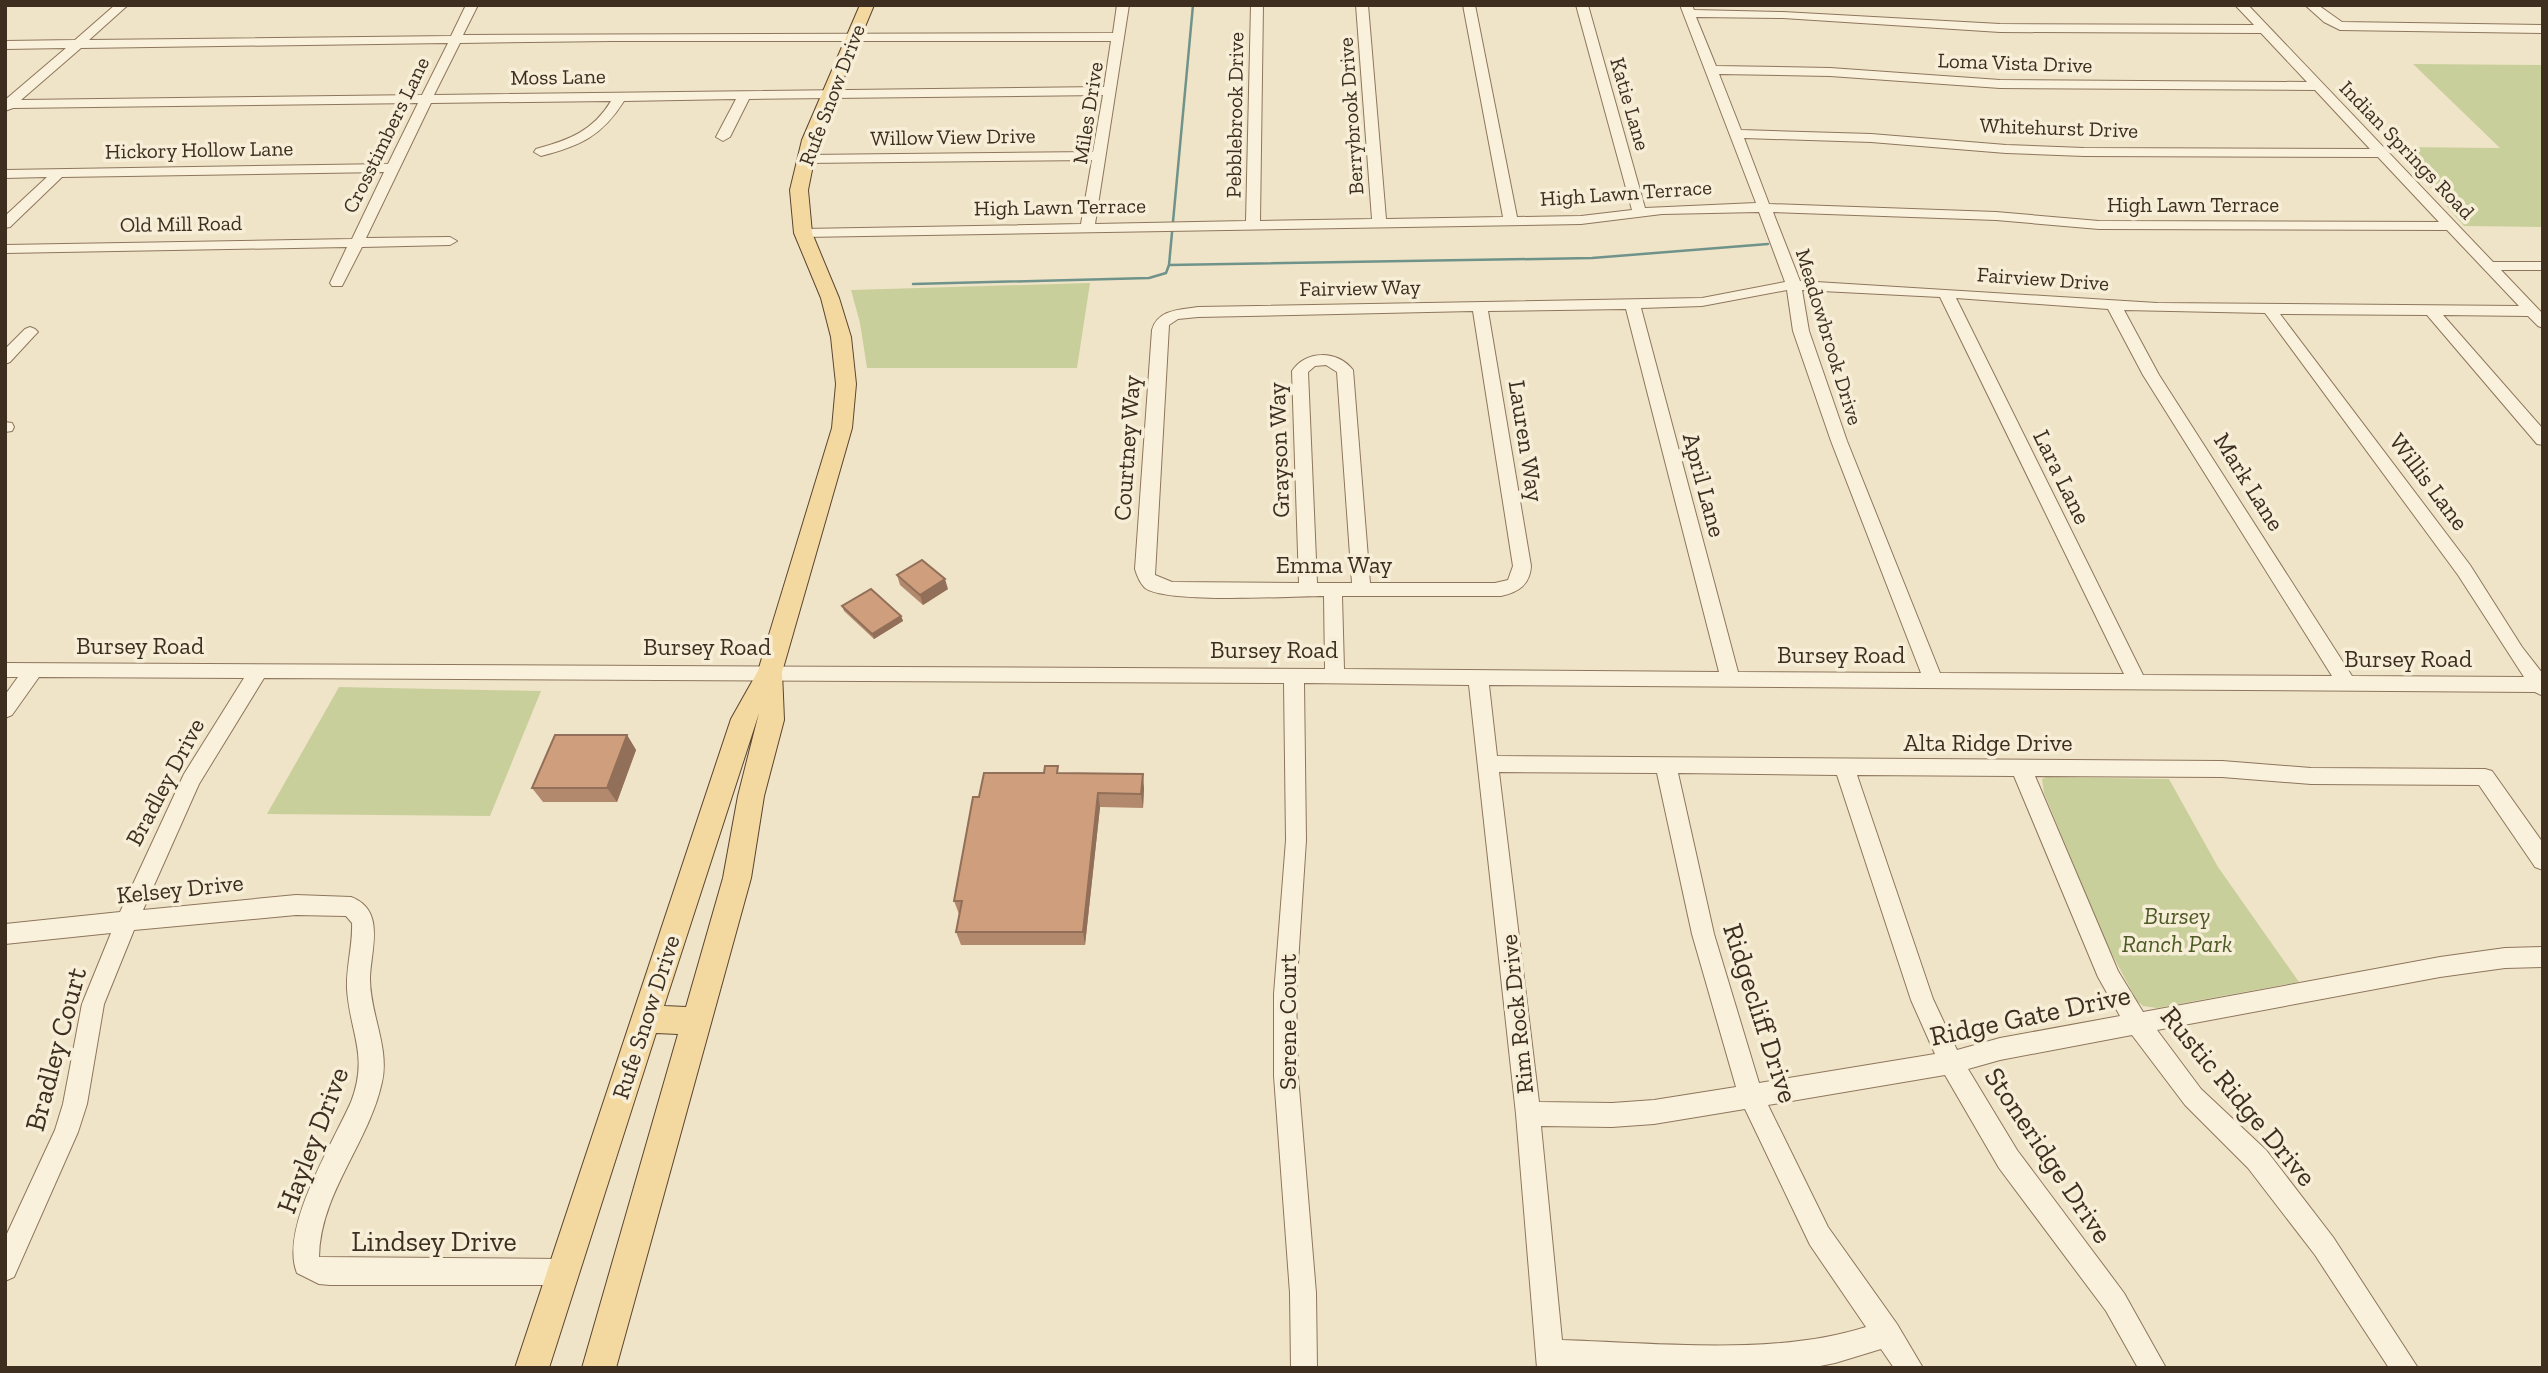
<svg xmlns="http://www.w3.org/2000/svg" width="2548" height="1373" font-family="'Zilla Slab',serif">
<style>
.green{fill:#c9cf9b}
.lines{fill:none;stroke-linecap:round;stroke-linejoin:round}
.stream{stroke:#6f938a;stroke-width:2.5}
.minor-casing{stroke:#8d765c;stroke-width:2}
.major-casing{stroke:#5b4430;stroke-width:2}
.minor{fill:#faf1dc;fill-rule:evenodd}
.major{fill:#f3d9a0;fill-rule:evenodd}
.wall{fill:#b2896c}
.shaded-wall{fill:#916f58}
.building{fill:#cf9f7d;stroke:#916f58;stroke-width:2}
.labels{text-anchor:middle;stroke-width:7;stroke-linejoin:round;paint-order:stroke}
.far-street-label{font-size:21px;fill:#3d2e20;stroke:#f7eed8}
.street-label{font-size:24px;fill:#3d2e20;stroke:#f7eed8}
.park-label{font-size:24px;font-style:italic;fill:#4d5a26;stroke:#f7eed8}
.near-street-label{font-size:28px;fill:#3d2e20;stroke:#f7eed8}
</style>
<rect width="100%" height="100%" fill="#f0e4c8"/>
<g class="green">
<path d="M2413,64L2543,65V227L2464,226L2395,147L2500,148Z"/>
<path d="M1090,283L1077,368H867L860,323L851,290Z"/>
<path d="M339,687L541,691L490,816L267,814Z"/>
<path d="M2046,777L2169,779L2218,867L2299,982L2157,1008L2143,1006L2137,1001L2106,943L2044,793L2042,779Z"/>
</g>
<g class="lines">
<g class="stream">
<path d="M1169,265L1592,258L1768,244"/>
<path d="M913,284L1149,278L1166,273L1169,265L1193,5"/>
</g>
<defs>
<g id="minor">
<path d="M115,5H128L89,40L451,36L466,5H478L463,35L1113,33L1117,5H1129L1095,224L1246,221L1251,5H1263L1260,221L1372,219L1356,5H1368L1386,219L1503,217L1463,5H1475L1517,217L1581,216L1632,210L1576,5H1588L1645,208L1756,203L1680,5H1692L1694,10L1783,12L2000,24L2254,25L2235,5H2248L2493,262H2543V270H2501L2543,314V328L2538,326L2528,316L2443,315L2543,429V445L2537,444L2427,315L2280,314L2470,565L2522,647L2543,674V696L2535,692L1489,685L1497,756L2222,761L2311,768L2485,769L2492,771L2543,843V870L2535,867L2479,785L2311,784L2222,777L2035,776L2118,971L2143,1012L2440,957L2505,948L2543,947V967L2505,968L2440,977L2157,1030L2201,1089L2266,1150L2333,1237L2418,1368H2389L2315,1255L2248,1168L2185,1105L2132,1035L2000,1060L1968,1069L2017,1150L2124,1293L2166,1368H2138L2106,1311L1999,1168L1945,1075L1768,1105L1828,1227L1897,1324L1923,1368H1894L1881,1349L1835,1363L1810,1368H1537L1516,1114L1469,685L1304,683L1306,840L1296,994L1298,1076L1316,1293L1317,1368H1291L1290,1293L1274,1076V994L1286,840L1284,683L264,678L199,784L143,910L296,895L351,897C386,910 371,949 370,977C369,1012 390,1047 382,1082C369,1143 320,1193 319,1257L563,1259L572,1263L576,1272L572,1281L563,1285H330L319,1284L297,1273C279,1229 333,1143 351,1102C369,1055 350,1034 347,989C346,967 353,945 352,923L346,916L296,915L134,930L104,1004L87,1104L78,1132L14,1277L5,1281V1238L55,1130L63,1104L82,1004L111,933L5,944V924L120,912L184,774L244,678L39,677L12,715L5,718V695L18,677H5V663L1325,669L1324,596C1291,596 1167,604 1145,588C1140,583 1137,576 1135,569L1152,330C1158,309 1180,310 1198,307L1702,298L1785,282L1759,212L1662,214L1581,224L803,237L796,233L803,229L1081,224L1092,160L805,163L798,159L805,155L1093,152L1103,95L749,99L730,137L723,141L716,137L736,99L624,101C602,136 580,146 541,156L534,152L536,149C569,140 593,131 611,101L431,103L366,238L450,237L457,241L450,245L362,247L342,286H332L330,283L347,247L5,253V245L352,239L384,172L62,177L10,227L5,228V216L47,177L5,178V170L388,164L418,103L13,108L5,111V100L66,48L5,49V41L75,40ZM1696,17L1783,18L2000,32L2261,33L2307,82L2000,80L1830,68L1716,66ZM612,41H1111L1104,87L434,95L460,43ZM448,43L422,95L21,100L81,48ZM1719,74L1830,76L2000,88L2315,90L2370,149L2084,148L2006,145L1871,134L1741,130ZM1744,138L1871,142L2006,153L2084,156L2378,157L2439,222L2099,221L1996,212L1769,204ZM1773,212L1996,220L2099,229L2447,230L2519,306L2157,303L1800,281ZM1787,290L1793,331L1831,441L1921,673L1738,672L1641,308L1702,306ZM1802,290L1940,297L2124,674L1940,673L1847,441L1809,331ZM1956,298L2108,309L2143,375L2332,676L2143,675ZM1626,309L1719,672L1344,669L1342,596H1501C1518,592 1530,585 1531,566L1488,311ZM2124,310L2265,313L2458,575L2524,677L2352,676L2159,375ZM1473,311L1513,566L1508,580L1495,583H1370L1353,370C1337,350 1306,350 1292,371L1299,583L1172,582L1155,575L1169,325L1178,319L1198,317ZM1326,365L1337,372L1352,583H1317L1308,372L1315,366ZM1499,772L1657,773L1692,934L1736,1087L1654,1100L1612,1103L1539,1102ZM1678,773L1837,775L1911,1000L1935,1054L1759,1083L1714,934ZM1857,775L2014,776L2098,977L2120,1016L2000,1038L1957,1050L1933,999ZM1745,1109L1810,1245L1866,1327C1776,1356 1657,1343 1562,1340L1541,1126L1612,1127L1654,1124Z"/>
<path d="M2305,5H2318L2342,22L2543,25V33L2340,30L2324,22Z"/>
<path d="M30,327L35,329L38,332L35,335L10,362L5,364V349L25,329Z"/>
<path d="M5,422L12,423L14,427L12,431L5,432Z"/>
</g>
<path id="major" d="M860,5H874L818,140L808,190L812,233L839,298L851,337L856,384L852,428L782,672L784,720L764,796L751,878L616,1368H582L678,1034L656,1033L549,1368H515L731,719L758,671L832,428L836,384L831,337L821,298L794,233L790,190L802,140ZM759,713L738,796L723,878L686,1007L664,1006Z"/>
</defs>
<use href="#minor" class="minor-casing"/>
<use href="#major" class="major-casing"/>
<use href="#minor" class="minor"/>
<use href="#major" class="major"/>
</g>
<g class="wall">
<path d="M897,575L948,589L923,605L900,585Z"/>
<path d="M842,606L901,616L903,621L874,639L844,611Z"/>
<path d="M627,735L636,750L617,802H543L532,788Z"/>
<path d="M1044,773H1059L1144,788L1143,808L1100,807L1085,945H961L956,932L959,914L954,901L979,797Z"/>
</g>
<g class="shaded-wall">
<path d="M945,579L948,589L923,605L920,595Z"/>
<path d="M901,616L903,621L874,639L872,634Z"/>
<path d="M627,735L636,750L617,802L607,788Z"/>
<path d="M1143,774L1144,788L1143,808L1141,794Z"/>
<path d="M1098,793L1100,807L1085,945L1083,932Z"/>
</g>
<g class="building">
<path d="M922,560L945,579L920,595L897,575Z"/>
<path d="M871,589L901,616L872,634L842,606Z"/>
<path d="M555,735H627L607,788H532Z"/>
<path d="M1045,766H1058L1057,773L1143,774L1141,794L1098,793L1083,932H956L962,901H954L973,797H979L984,773H1044Z"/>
</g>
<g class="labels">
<g class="far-street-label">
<text transform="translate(2015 63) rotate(2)" y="7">Loma Vista Drive</text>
<text transform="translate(558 77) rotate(-1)" y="7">Moss Lane</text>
<text transform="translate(832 95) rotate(-69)" y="7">Rufe Snow Drive</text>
<text transform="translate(1630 104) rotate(74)" y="7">Katie Lane</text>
<text transform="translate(1088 113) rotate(-81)" y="7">Miles Drive</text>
<text transform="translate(1235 115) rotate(-89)" y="7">Pebblebrook Drive</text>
<text transform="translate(1351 116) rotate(-94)" y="7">Berrybrook Drive</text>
<text transform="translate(2059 128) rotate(2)" y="7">Whitehurst Drive</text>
<text transform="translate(386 135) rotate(-64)" y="7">Crosstimbers Lane</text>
<text transform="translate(953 137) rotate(-1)" y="7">Willow View Drive</text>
<text transform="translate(199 150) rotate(-1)" y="7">Hickory Hollow Lane</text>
<text transform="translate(2407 150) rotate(46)" y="7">Indian Springs Road</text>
<text transform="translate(1626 193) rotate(-4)" y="7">High Lawn Terrace</text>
<text x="2193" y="212">High Lawn Terrace</text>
<text transform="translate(1060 207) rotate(-1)" y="7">High Lawn Terrace</text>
<text transform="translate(181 224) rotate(-1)" y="7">Old Mill Road</text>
<text transform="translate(2043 279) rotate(4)" y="7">Fairview Drive</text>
<text transform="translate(1360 288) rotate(-1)" y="7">Fairview Way</text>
<text transform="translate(1829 337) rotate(73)" y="7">Meadowbrook Drive</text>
</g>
<g class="street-label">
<text transform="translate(1526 441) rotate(81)" y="8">Lauren Way</text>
<text transform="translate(1127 448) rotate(-86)" y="8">Courtney Way</text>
<text transform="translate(1279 450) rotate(-92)" y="8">Grayson Way</text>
<text transform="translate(2062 477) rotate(64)" y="8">Lara Lane</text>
<text transform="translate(2249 482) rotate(58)" y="8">Mark Lane</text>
<text transform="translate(2429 482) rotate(53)" y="8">Willis Lane</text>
<text transform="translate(1704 485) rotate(75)" y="8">April Lane</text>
<text x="1334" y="573">Emma Way</text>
<text x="140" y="654">Bursey Road</text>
<text x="707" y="655">Bursey Road</text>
<text x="1274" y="658">Bursey Road</text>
<text x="1841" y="663">Bursey Road</text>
<text x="2408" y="667">Bursey Road</text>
<text x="1988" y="751">Alta Ridge Drive</text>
<text transform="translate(165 782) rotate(-62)" y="8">Bradley Drive</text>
<text transform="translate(180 889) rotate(-6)" y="8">Kelsey Drive</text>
<text transform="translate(1517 1014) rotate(-96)" y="8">Rim Rock Drive</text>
<text transform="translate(646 1017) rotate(-72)" y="8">Rufe Snow Drive</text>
<text transform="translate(1288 1022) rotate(-90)" y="8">Serene Court</text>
</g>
<g class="park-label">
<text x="2177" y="924">Bursey<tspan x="2177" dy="28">Ranch Park</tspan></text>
</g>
<g class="near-street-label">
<text transform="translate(1761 1013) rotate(72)" y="10">Ridgecliff Drive</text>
<text transform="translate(2030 1015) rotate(-12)" y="10">Ridge Gate Drive</text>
<text transform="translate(55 1049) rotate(-75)" y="10">Bradley Court</text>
<text transform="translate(2239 1096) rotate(50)" y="10">Rustic Ridge Drive</text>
<text transform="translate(312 1140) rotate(-69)" y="10">Hayley Drive</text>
<text transform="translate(2049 1155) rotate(56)" y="10">Stoneridge Drive</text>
<text x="434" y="1251">Lindsey Drive</text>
</g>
</g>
<rect width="2548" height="1373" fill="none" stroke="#3d2e20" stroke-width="14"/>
</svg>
